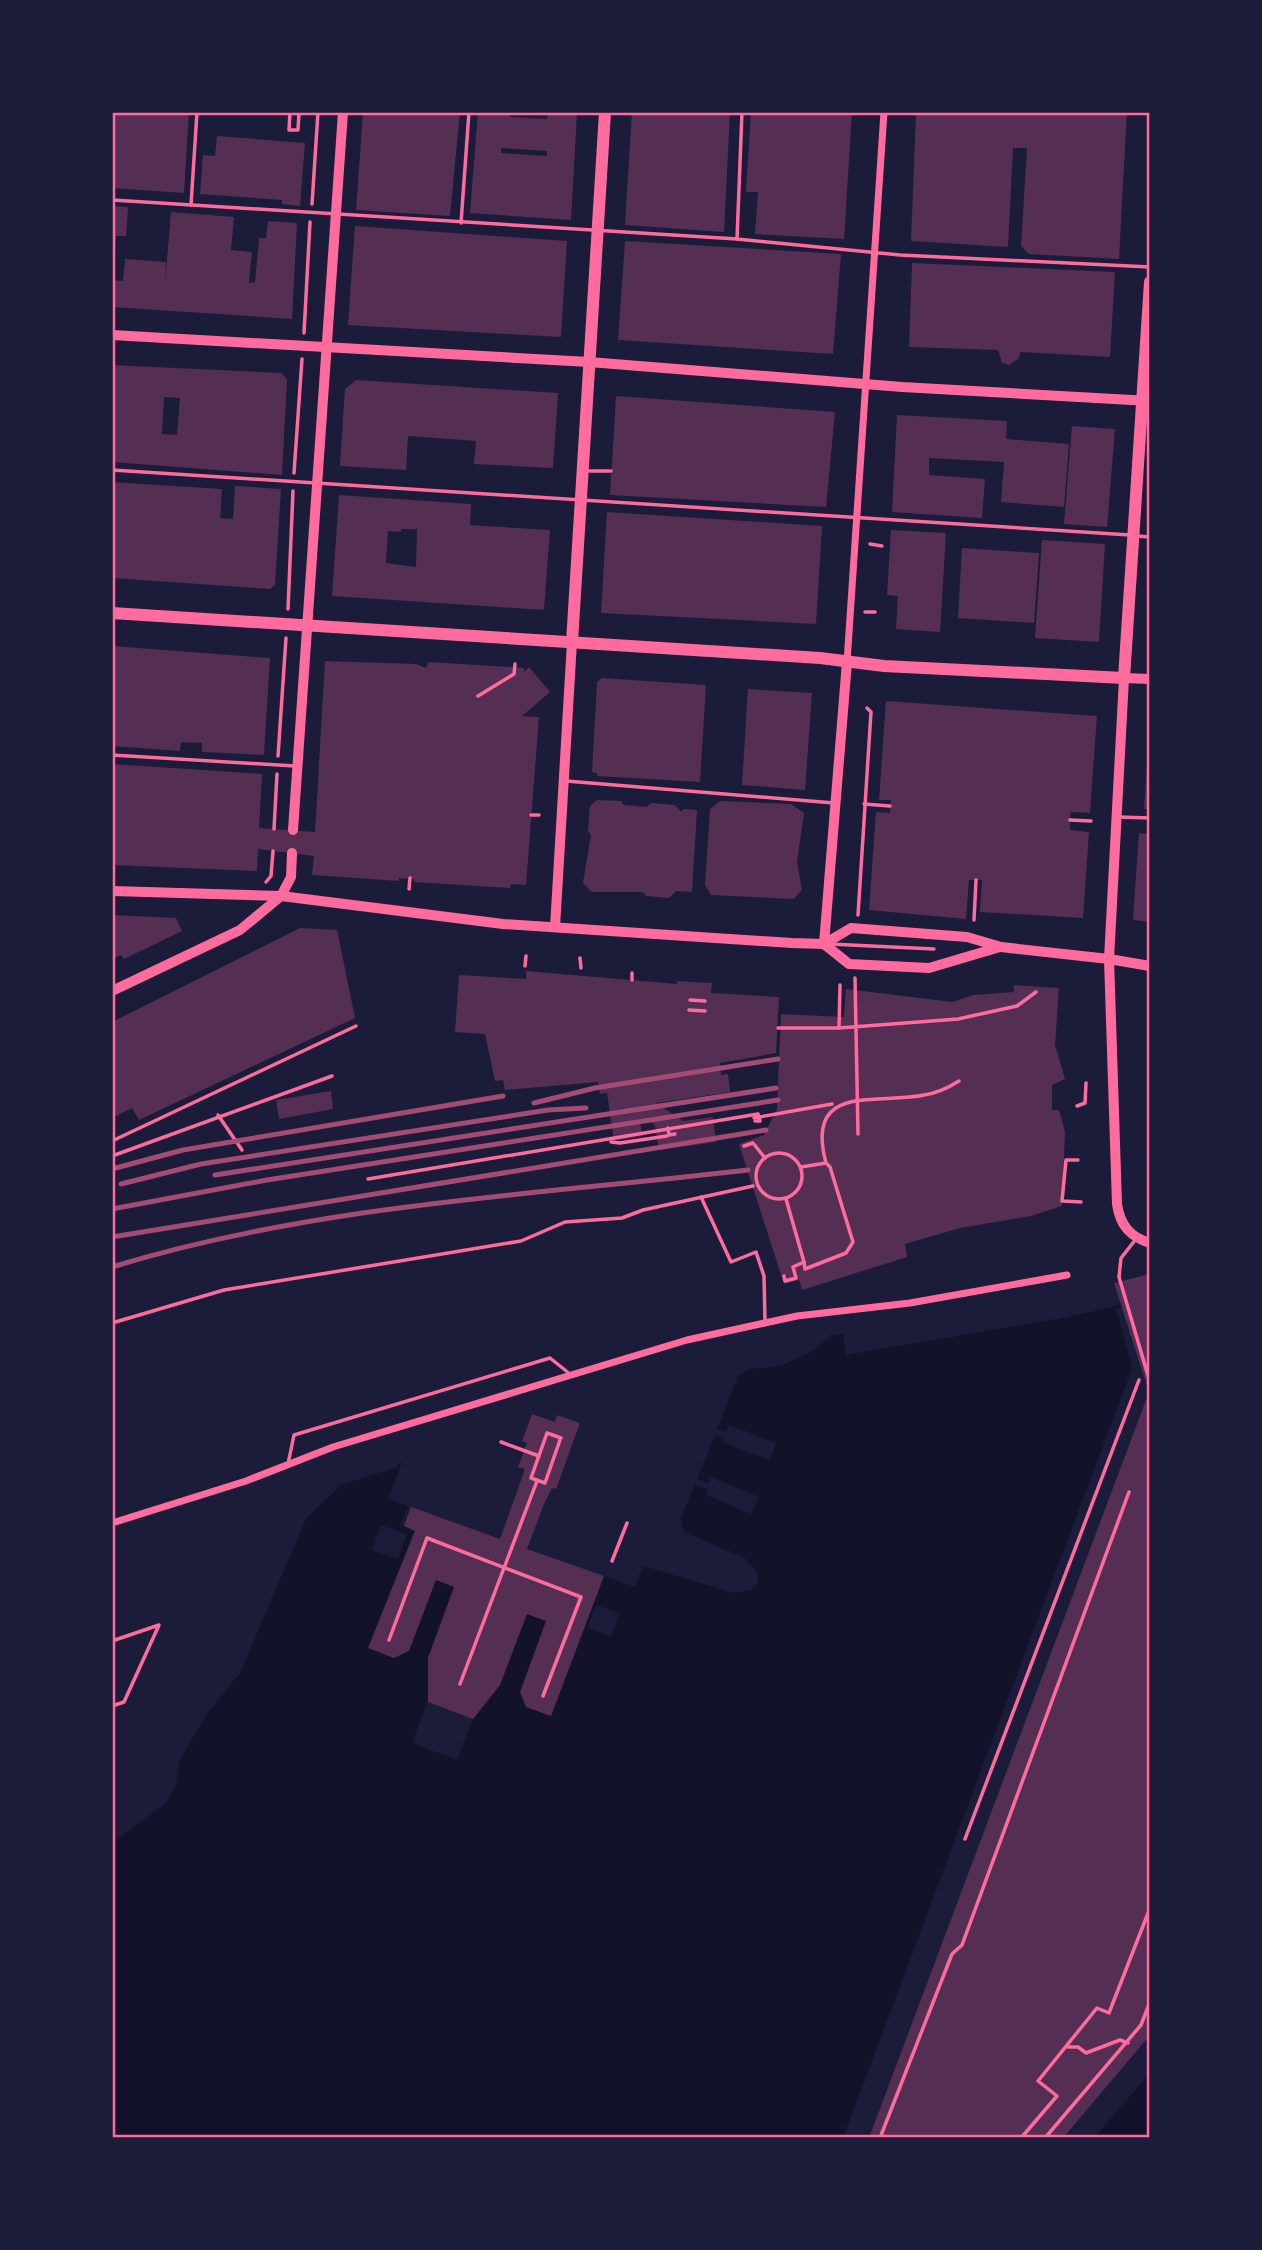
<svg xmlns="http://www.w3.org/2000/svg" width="1262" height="2250" font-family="Manrope,sans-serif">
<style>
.water{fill:#12122b}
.pier{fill:#1b1b3a}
.building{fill:#542f53;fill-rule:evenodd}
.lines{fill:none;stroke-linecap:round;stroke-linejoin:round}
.path{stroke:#ff6b9d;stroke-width:3.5}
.service{stroke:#ff6b9d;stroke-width:3.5}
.minor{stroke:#ff6b9d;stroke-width:7}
.tertiary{stroke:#ff6b9d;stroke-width:10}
.secondary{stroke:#ff6b9d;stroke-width:10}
.primary{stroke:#ff6b9d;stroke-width:12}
.rail{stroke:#a44b75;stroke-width:5}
.neatline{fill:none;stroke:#ff6b9d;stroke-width:2.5}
</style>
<rect width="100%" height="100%" fill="#1b1b3a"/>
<path class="water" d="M1150,1298V2138H112V1836L161,1788L221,1676L250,1610L325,1484L392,1460L651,1561L732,1585L743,1582L744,1572L668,1534L722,1371L806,1339L843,1334L846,1355L1073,1316Z"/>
<g class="pier">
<path d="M1150,1298V2073L1094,2138H843L1132,1368L1116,1308Z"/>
<path d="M835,1332L813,1351L781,1366L751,1369L738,1376L717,1429L726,1432L729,1425L776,1443L770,1460L723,1443L724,1438L715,1435L697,1479L708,1483L711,1477L759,1497L751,1514L706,1495L708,1490L695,1484L681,1518L684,1532L745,1558L758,1573V1583L751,1590L734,1593L643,1566L635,1587L604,1576L551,1716L526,1707L560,1616L518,1600L457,1760L412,1743L472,1583L429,1567L394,1658L368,1648L414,1531L401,1524L408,1506L388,1499L402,1461L653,1558L732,1581L741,1579L737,1569L675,1544L661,1526L718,1370L749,1357L750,1346Z"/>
<path d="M392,1457L399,1461L398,1467L341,1485L306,1519L240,1673L206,1715L180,1760L176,1784L166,1803L112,1843V1831L158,1786L186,1723L218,1674L247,1609L273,1564L300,1505L323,1481L351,1466Z"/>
<path d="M381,1525L407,1534L398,1559L372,1550Z"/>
<path d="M596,1605L620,1613L611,1637L587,1628Z"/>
</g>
<g class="building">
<path d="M112,112H189L184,193L112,188Z"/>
<path d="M363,112H460L450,216L356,210Z"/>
<path d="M478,112H511L510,117L547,119L548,112H577L571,220L470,213ZM501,148L547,151V156L501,153Z"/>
<path d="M632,112H730L724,232L625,225Z"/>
<path d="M751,112H852L844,239L755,234L758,192H746Z"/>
<path d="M916,112H1127L1119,259L1029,254L1021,246L1027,148H1013L1008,247L911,241Z"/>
<path d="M217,136L305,143L300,206L282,204V200L200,194L203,155L215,156Z"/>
<path d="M112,206L128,207L126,236H116L114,276Z"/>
<path d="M171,212L234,217L231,250L252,252L249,283L255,282L259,238H266L268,221L297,223L292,319L112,307V280L123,281L125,259L166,262L165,283Z"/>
<path d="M355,226L567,241L561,337L348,325Z"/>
<path d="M625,241L841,254L833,354L618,340Z"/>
<path d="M912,263L1115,272L1110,357L1021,352L1018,359L1009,365L1002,363L998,350L909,347Z"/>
<path d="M112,365L281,373L287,379L282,475L112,462ZM164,397L180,398L177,435L162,434Z"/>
<path d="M356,380L558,393L553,468L474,464L476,441L408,436L406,470L340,466L345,389Z"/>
<path d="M616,396L835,412L826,507L610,495Z"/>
<path d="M897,415L1007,421L1006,439L1069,444L1064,507L1001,502L1004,462L929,458V475L985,479L982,518L892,512Z"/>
<path d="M1072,426L1115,429L1107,527L1064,524Z"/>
<path d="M112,482L222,489L220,518L233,519L235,486L281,489L275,585L270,589L112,578Z"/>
<path d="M339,495L471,504L470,525L550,530L544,610L332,596ZM401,529H417L416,567L386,563L388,531L401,532Z"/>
<path d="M607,512L822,526L816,624L601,613Z"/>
<path d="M891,530L946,533L940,632L896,629L898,596L887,595Z"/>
<path d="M1042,540L1105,544L1099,642L1035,638Z"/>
<path d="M962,548L1039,553L1034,623L958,618Z"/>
<path d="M112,646L270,658L264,755L202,752V743L181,742L180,751L112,746Z"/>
<path d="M325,661L416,664L426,668L429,662L524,668V672L529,667L550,692L522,716L539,717L526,885L511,884L510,888L414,882V879L399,878V881L312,875L314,856L258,849L257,871L112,865V764L262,774L259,828L315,832Z"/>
<path d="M602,678L706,685L700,782L597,776V773L592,772L597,682Z"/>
<path d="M748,689L812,693L805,790L742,785Z"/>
<path d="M886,701L1097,716L1090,813L1071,812L1070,820V830L1089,832L1083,918L980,912L982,880H969L966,919L869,910L876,812L890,813L891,800H879Z"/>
<path d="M1148,749H1150V809H1144Z"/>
<path d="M597,800L621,801L624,805L647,807L651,803L675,805L681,812L684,809L697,810L692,892L676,891L669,898L646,896L643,892H592L583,883L591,835L588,831L590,806Z"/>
<path d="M720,801L791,804L804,813L797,862L802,890L794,899L711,895L705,885L710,809Z"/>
<path d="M1139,833L1150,834V922L1133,920Z"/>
<path d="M112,915L176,918L182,931L124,959L121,955L112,959Z"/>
<path d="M300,928L337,930L355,1018L139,1120L132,1108L112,1118V1022Z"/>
<path d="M526,971L677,984V981L712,983L711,993L779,997L776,1053L720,1063L721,1075L728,1074L730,1092L656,1103L683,1121L713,1117L716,1142L659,1150L655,1125L647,1119H639L643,1136L614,1141L607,1093L600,1094L598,1082L505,1090L503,1080L495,1081L485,1034L455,1032L459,975L526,979Z"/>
<path d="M1014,985L1059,988L1055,1045L1065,1079L1052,1085V1110H1059L1065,1132L1062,1206L1031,1216L960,1228L905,1244L907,1257L802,1290L799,1280L784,1284L739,1144L764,1135L777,1109L781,1014L844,1017L846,989L953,1002L973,995L1014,992Z"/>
<path d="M1148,1032H1150L1149,1081L1147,1059Z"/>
<path d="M331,1091L333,1109L279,1119L276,1100Z"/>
<path d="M1150,1274V2035L1063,2138H869L1149,1392L1114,1283Z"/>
<path d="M532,1414L555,1422L557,1415L580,1423L556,1489L552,1488L544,1504L527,1549L604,1576L551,1716L526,1707L520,1692L546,1621L527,1614L500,1685L473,1719L428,1702V1658L454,1587L436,1580L409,1651L394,1658L368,1648L415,1531L404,1526L411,1507L500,1539L525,1469L518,1467L527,1443L522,1441Z"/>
</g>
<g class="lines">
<g class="path">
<path d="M290,112L289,130H298L299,112"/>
<path d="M312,204L318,112"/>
<path d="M304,333L310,222"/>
<path d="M294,473L302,359"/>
<path d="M870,544L882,546"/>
<path d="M288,609L293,491"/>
<path d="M865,612H875"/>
<path d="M478,696L514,674L515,664"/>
<path d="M278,756L286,638"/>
<path d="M864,804L890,806"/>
<path d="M531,815H539"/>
<path d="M1070,820L1091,821"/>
<path d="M274,829L277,774"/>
<path d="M266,882L271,876L273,851"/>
<path d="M409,889L410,878"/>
<path d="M858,915L871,712L867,708"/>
<path d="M974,920L976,880"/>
<path d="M580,958L581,968"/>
<path d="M525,966L526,956"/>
<path d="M855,978L858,1134"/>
<path d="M632,980V973"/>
<path d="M690,1000L705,1001"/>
<path d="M689,1010L705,1011"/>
<path d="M778,1028H839L958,1019L1017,1006L1036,992"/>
<path d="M839,1028L840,985"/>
<path d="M1077,1106L1085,1103L1086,1083"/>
<path d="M754,1118L832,1104"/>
<path d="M668,1128L669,1135L675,1134"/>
<path d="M611,1142L620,1143L667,1136"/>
<path d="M744,1146L753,1143L765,1158"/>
<circle cx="779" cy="1176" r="23"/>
<path d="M1078,1160H1066L1062,1201L1081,1202"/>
<path d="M826,1163C804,1082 877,1105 924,1095C938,1093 948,1088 959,1081"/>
<path d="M801,1167L826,1163L830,1167L853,1242L846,1253L805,1269L804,1262"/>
<path d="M368,1179L758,1114L760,1121H755"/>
<path d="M784,1276L785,1281L796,1278L793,1267L804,1262L786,1199"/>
<path d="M560,1440L545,1483L531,1478L547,1433L561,1438"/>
<path d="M501,1442L539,1456"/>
<path d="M389,1640L427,1538L581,1597L543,1696"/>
<path d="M460,1684L537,1481"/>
<path d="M1068,2047H1078L1086,2053L1120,2040L1128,2043"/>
<path d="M880,2138L952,1954L962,1945L1129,1492"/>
<path d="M1021,2138L1057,2096L1038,2081L1097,2008L1109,2013L1150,1908"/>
<path d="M1045,2138L1141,2025L1150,2002"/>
</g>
<g class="service">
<path d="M112,200L737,239L900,255L1150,267"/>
<path d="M191,205L197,112"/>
<path d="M461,223L469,112"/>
<path d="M737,239L742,112"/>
<path d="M112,470L1130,535"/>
<path d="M585,471H611"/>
<path d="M1137,536L1150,537"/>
<path d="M112,755L295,766"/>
<path d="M566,781L834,803"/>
<path d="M1118,817L1150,818"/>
<path d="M830,944L934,949"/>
<path d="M218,1115L242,1150"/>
<path d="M112,1141L356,1026"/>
<path d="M112,1156L332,1076"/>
<path d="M701,1197L731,1262L756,1252L764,1276L765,1321"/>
<path d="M1136,1239L1121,1258L1119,1277L1149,1379"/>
<path d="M112,1323L224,1290L521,1241L565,1222L622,1218L643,1210L753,1186"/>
<path d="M288,1464L294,1435L550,1358L570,1374"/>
<path d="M612,1561L627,1523"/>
<path d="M112,1641L159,1625L124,1702L112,1706"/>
<path d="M965,1839L1139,1380"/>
</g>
<g class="minor">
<path d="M847,662L884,112"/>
<path d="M112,1523L246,1481L333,1447L687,1340L797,1316L910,1303L1067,1275"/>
</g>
<g class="tertiary">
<path d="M293,830L343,112"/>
<path d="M281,896L291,877L292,853"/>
<path d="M1150,966L1109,959L1117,1204C1120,1225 1130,1237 1150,1243"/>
</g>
<g class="secondary">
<path d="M112,335L589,362L902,387L1150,401"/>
<path d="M112,891L281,896L503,924L792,943L824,944L851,928L967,937L1001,947L1109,959L1124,678L1150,679"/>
<path d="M555,927L572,642"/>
<path d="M824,944L847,662"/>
<path d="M824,944L849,964L929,968L1000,947"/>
<path d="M112,991L240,930L281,896"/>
</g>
<g class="primary">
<path d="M112,613L820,658L884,666L1124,678L1150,282"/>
<path d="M572,642L605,112"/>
</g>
<g class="rail">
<path d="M534,1103L595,1088L778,1059"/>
<path d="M112,1169L183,1150L503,1096"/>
<path d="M215,1175L776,1088"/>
<path d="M121,1184L201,1164L548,1110L586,1108"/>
<path d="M112,1209L267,1180L778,1100"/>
<path d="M112,1237L766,1130"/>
<path d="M112,1267C318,1204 535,1195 748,1170"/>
</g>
</g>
<rect width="1262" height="2250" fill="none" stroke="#1b1b3a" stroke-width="228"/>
<rect x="114" y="114" width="1034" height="2022" class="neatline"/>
</svg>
